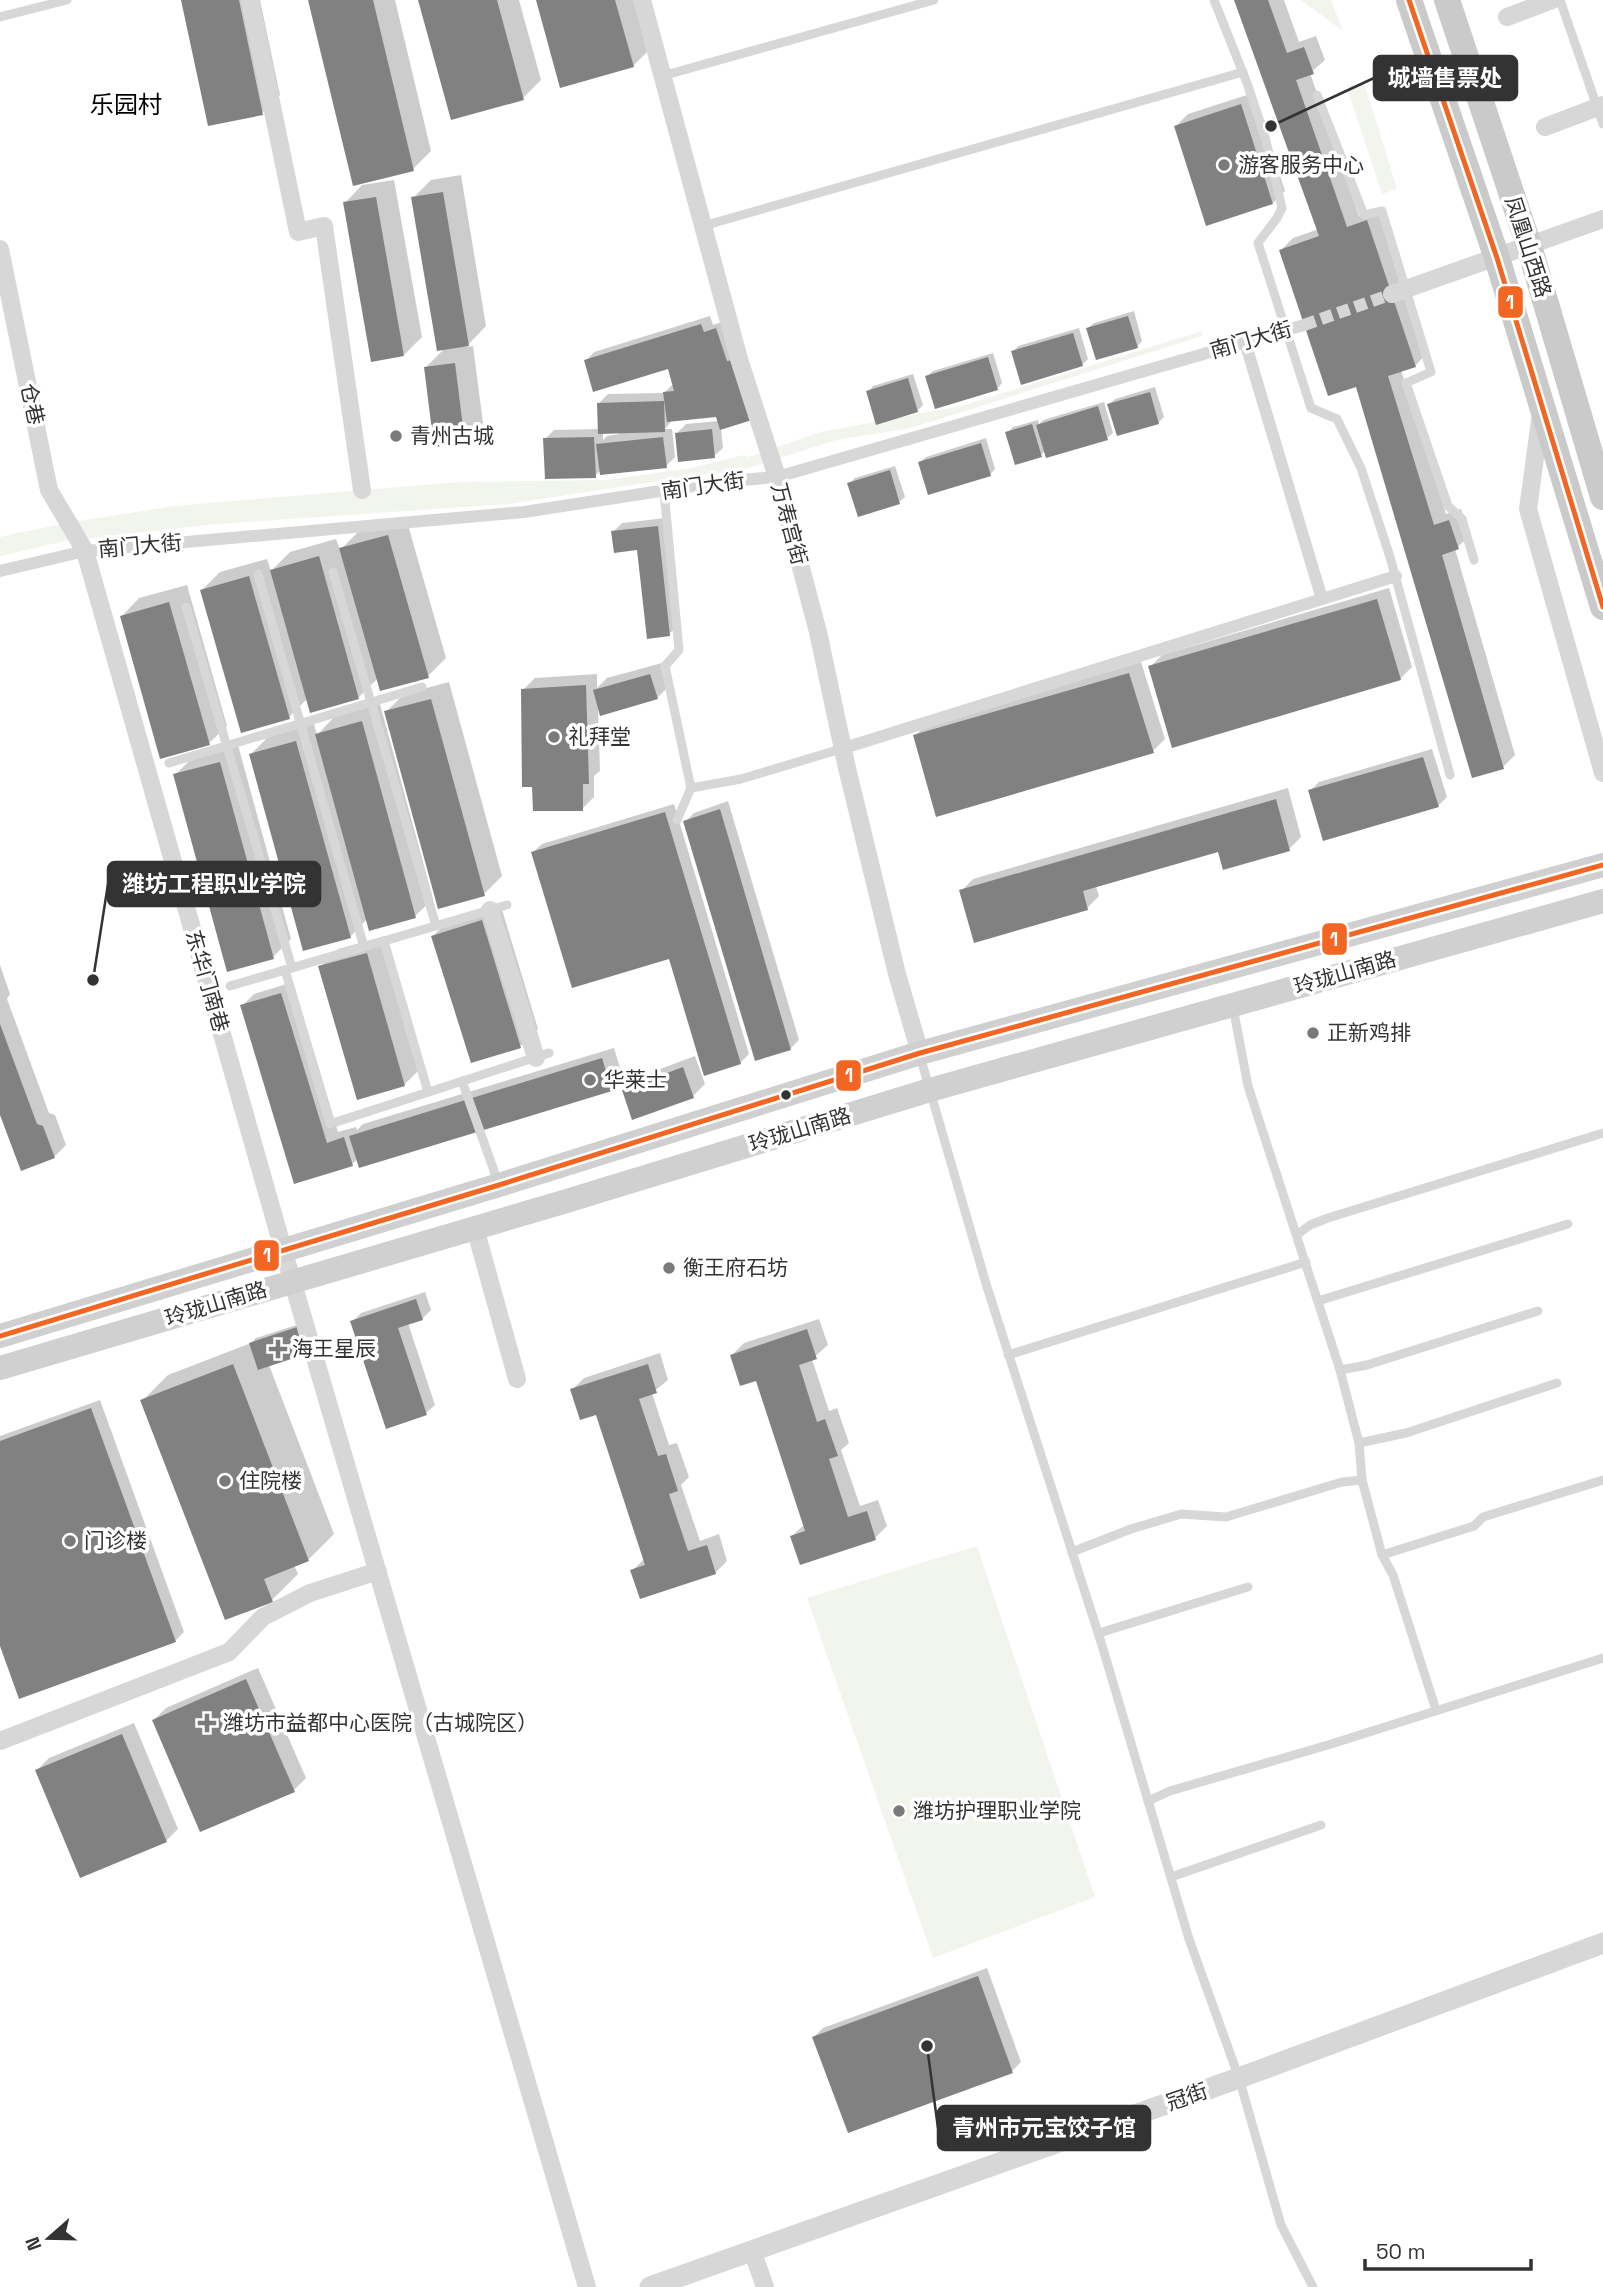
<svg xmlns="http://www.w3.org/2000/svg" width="1603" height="2287" font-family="'Space Grotesk','Noto Sans SC',sans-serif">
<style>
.green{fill:#f1f5ed}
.shadow{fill:#0003;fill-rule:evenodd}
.building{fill:#818181}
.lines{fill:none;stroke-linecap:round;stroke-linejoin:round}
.pedestrian-tunnel{stroke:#d6d6d6;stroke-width:12;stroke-dasharray:12 6;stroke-linecap:butt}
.service{stroke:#d7d7d7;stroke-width:9}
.pedestrian{stroke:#d7d7d7;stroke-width:12}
.minor{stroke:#d7d7d7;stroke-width:18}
.tertiary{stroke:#d7d7d7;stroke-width:21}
.secondary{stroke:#d0d0d0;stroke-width:24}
.primary{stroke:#cacaca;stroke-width:26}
.bus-1-casing{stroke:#fff;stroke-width:10}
.bus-1{stroke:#f26522;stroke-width:5}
.poi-dot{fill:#7a7a7a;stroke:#fff;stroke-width:2.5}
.bus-dot{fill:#333;stroke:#fff;stroke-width:2.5}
.labels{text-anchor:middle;stroke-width:7;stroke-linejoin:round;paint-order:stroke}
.poi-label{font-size:21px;fill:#333;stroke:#fff;text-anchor:start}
.street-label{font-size:21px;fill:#333;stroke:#fff}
.quarter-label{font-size:24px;fill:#000;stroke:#fff}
.leader{fill:none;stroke:#333;stroke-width:2.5}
.callout-dot{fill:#333;stroke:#fff;stroke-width:2.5}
.callout{fill:#333;stroke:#333;stroke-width:2.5}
.callout-label{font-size:23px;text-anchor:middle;font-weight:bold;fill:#fff}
.line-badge{stroke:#fff;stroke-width:2.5}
.badge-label{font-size:19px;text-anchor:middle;font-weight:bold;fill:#fff}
</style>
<rect width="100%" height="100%" fill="#fff"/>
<g class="green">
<path d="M1301,0H1331L1343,31Z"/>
<path d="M1364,82L1397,189L1382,194L1347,87Z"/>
<path d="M1202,331V336L911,428L836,440L736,472L698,475L508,504L216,524L65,541L0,556V537L61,524L174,506L462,482L606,480L691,468L744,455L748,457L821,432L961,406Z"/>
<path d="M977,1546L1095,1897L933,1958L807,1598Z"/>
</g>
<g class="shadow">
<path d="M183,0H260L280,95L262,113Z"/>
<path d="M310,0H395L431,151L413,169Z"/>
<path d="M420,0H519L541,80L523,98Z"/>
<path d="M538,0H638L651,48L633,66Z"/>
<path d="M1235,0H1284L1299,42L1316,36L1325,60L1310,73L1359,216L1379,209L1427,353L1416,365L1401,370L1446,514L1461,509L1470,536L1455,549L1515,755L1503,767L1357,384L1281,250L1293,238L1319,229Z"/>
<path d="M1253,93L1285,191L1273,203L1176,126L1188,114Z"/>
<path d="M1274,117L1278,128L1276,130L1266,121Z"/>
<path d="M461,175L486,326L466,347L473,346L483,423L465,441L426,367L445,348L413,198L431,180Z"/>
<path d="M394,180L422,337L404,355L345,203L362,185Z"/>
<path d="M1134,311L1142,341L1137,347L1088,328L1094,323Z"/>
<path d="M710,316L713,325L725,321L736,354L721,428L723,448L714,456L677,433L686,424L719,421L717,415L673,419L665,429H672L675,457L666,466L601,470L595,476L545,439L554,430L599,429V403L608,394L664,393L674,383L669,367L586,361L594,352ZM603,432H619V434L607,436L603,440Z"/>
<path d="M1079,328L1088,359L1083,364L1013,352L1018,346Z"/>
<path d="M993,353L1002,383L997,389L927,376L933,371Z"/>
<path d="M913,374L923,405L917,411L868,392L873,386Z"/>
<path d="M1155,387L1164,417L1158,423L1109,404L1115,399Z"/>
<path d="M1104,402L1113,433L1107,438L1045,451L1041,455L1007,433L1013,427L1038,420L1039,424L1043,420Z"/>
<path d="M986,438L995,469L990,475L920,462L926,457Z"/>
<path d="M895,466L905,497L899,502L849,484L855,478Z"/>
<path d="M406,518L446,658L428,676L378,678L359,697L312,711L308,698L289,717L202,590L220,572L267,559L271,571L290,552L336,539L340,550L359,531Z"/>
<path d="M666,518L678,626L669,634L639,548L613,532L622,523Z"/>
<path d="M187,585L227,726L209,743L122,616L139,598Z"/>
<path d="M1389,588L1412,667L1400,679L1150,667L1162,655Z"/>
<path d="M1141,662L1165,739L1153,751L915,736L927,724Z"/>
<path d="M662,663L669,686L657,698L598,706L600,771L594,776V797L582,809L523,690L535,678L597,674V688L607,678Z"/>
<path d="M449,682L502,876L484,894L386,712L404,694Z"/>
<path d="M380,704L433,899L415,916L368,918L350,937L251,754L269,736L314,724L317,735L335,716Z"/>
<path d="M238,745L291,939L273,957L175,775L193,757Z"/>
<path d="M1432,749L1447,797L1438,806L1310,791L1319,782Z"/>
<path d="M1288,788L1301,837L1289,849L1219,850L1096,886L1099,896L1087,908L961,891L973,879Z"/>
<path d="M728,801L799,1040L790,1049L685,822L694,813Z"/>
<path d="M674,804L749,1054L740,1063L670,957L533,852L542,844Z"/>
<path d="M500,903L538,1029L521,1046L433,936L451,918Z"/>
<path d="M385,936L422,1067L404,1085L320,967L338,949Z"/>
<path d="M0,965L10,994L7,999L49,1113L55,1115L66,1145L54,1157L0,1110Z"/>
<path d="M293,982L338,1132L356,1127L357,1130L363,1124L614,1048L623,1078L611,1090L358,1159L352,1164L295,1181L242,1006L254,994Z"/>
<path d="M695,1056L705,1084L693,1096L624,1090L636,1078Z"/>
<path d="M425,1292L431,1310L422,1319L408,1323L435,1405L426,1413L352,1322L361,1313Z"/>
<path d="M819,1319L828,1345L812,1359L829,1411L837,1408L849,1443L841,1450L860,1506L878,1500L887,1526L875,1538L792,1536L805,1524L757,1379L732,1355L744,1343Z"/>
<path d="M303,1323L269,1365L334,1534L308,1560L294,1565L298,1574L272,1600L142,1401L168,1375L251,1343L256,1338Z"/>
<path d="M660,1353L668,1380L652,1393L669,1445L677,1443L689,1477L681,1485L700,1541L719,1534L727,1561L715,1573L632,1571L645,1558L597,1413L572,1390L584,1378Z"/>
<path d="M100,1400L184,1632L175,1641H0V1436Z"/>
<path d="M258,1668L306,1778L294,1790L154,1720L166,1708Z"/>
<path d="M134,1723L178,1829L166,1841L37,1770L49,1758Z"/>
<path d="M987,1968L1021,2062L1012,2071L814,2037L823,2028Z"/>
</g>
<g class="building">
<path d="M181,0H239L263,115L208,126Z"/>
<path d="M308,0H373L414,171L353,186Z"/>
<path d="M418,0H497L524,100L451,120Z"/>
<path d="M536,0H615L634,67L560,88Z"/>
<path d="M1234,0H1268L1287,53L1304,47L1314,74L1296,80L1347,227L1367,220L1416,367L1388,376L1434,525L1449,520L1459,549L1442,555L1504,769L1472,778L1356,387L1328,396L1279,250L1319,236Z"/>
<path d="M1241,104L1273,204L1206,226L1174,126Z"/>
<path d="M1272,118L1277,131L1269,134L1264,121Z"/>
<path d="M443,192L469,346L437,351L411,197Z"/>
<path d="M376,197L404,356L371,362L343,202Z"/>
<path d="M1128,316L1138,348L1096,360L1086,328Z"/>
<path d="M701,324L704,332L716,328L727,361L733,360L752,420L720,430L716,417L667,422L663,392L674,391L668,369L593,392L584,360Z"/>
<path d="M1073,333L1083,366L1021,385L1011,351Z"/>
<path d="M988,357L998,390L935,409L925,376Z"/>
<path d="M455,363L465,443L434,447L424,367Z"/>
<path d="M908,378L918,412L876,425L866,391Z"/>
<path d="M1150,392L1159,424L1117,436L1107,404Z"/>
<path d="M664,401L665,432L598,434L597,403Z"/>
<path d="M1098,406L1108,440L1046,458L1036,425Z"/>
<path d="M1032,424L1042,457L1015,465L1005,432Z"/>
<path d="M712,429L715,458L678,462L675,433Z"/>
<path d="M594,437L596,478L545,479L543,438Z"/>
<path d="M663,437L667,468L600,475L596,444Z"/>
<path d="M981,443L991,476L928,495L918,462Z"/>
<path d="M890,470L900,504L858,517L847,483Z"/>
<path d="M658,526L670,636L647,639L637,550L614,553L611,531Z"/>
<path d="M388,535L429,678L380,691L339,548Z"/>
<path d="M319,556L359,699L310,713L270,570Z"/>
<path d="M249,576L290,719L241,733L200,590Z"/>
<path d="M1377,599L1401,680L1172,748L1148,666Z"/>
<path d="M169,602L210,745L160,759L120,616Z"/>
<path d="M1129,673L1154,753L936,817L913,735Z"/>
<path d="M650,674L658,699L600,716L593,690Z"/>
<path d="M586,685L589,784H583V811H533L532,787H522L521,689Z"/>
<path d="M431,699L485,896L438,909L384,711Z"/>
<path d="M362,721L416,918L369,931L315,734Z"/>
<path d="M296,741L351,938L303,951L249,754Z"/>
<path d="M1423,757L1439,807L1323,841L1308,790Z"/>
<path d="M220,762L274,959L227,972L173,774Z"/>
<path d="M1276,799L1290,851L1223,870L1218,852L1083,891L1088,910L974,943L959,890Z"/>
<path d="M720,809L791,1050L755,1061L683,821Z"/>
<path d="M665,812L741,1064L704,1076L669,959L572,988L531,852Z"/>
<path d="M482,920L521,1048L471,1063L431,936Z"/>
<path d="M367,953L405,1086L357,1100L318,966Z"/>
<path d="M281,993L327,1143L344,1137L353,1166L294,1184L240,1005Z"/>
<path d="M0,1024L37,1124L43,1126L55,1158L21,1171L0,1115Z"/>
<path d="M602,1058L612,1091L359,1168L349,1136Z"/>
<path d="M683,1067L694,1098L632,1120L622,1090Z"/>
<path d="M416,1299L423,1320L398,1328L427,1415L386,1429L350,1321Z"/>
<path d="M297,1327L306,1354L258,1370L249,1343Z"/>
<path d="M807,1329L817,1359L799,1365L817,1422L825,1419L838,1456L829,1459L848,1517L867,1511L876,1540L800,1565L790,1536L805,1531L756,1381L740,1386L730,1355Z"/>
<path d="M233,1364L309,1561L264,1579L273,1602L225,1620L140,1400Z"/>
<path d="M648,1364L657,1393L639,1399L658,1456L666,1454L678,1491L669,1494L688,1551L707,1545L716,1574L640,1599L630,1570L645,1565L596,1415L580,1420L570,1389Z"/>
<path d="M91,1408L176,1642L19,1699L0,1646V1441Z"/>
<path d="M246,1679L295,1792L200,1832L152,1720Z"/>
<path d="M122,1734L167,1842L80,1878L35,1770Z"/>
<path d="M978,1976L1013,2073L848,2133L812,2037Z"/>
</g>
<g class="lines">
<path class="pedestrian-tunnel" d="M1304,325L1392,294"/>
<g class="service">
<path d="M1214,0L1247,83L1265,137L1282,208L1277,218L1258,243L1311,408L1337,419L1361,468L1390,557L1450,775"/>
<path d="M1560,0L1603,124"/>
<path d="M0,17L67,0"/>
<path d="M662,76L934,0"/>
<path d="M1317,95L1364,215L1382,211L1431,372L1406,383L1448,506L1462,519L1474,560"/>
<path d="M703,226L1243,72"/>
<path d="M664,491L679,650L665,666L691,788L677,820"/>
<path d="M333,572L436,926"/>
<path d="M258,574L364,947"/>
<path d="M186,607L292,968"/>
<path d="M169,763L422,687"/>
<path d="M691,788L741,779L844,748"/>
<path d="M384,941L428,1092"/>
<path d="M285,970L330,1124L549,1053"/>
<path d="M230,986L507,905"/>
<path d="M1233,1007L1248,1086L1340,1370L1359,1443L1362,1480L1382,1555L1393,1575L1436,1710"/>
<path d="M920,1056L987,1287L1101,1642L1189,1939L1239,2078L1281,2225L1313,2287"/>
<path d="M462,1081L498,1182"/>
<path d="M1298,1234L1310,1225L1328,1218L1603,1133"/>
<path d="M1318,1301L1568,1224"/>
<path d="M1008,1355L1306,1262"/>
<path d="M1340,1370L1367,1365L1538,1311"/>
<path d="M1359,1443L1406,1433L1557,1383"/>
<path d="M1072,1552L1131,1529L1181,1514L1226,1517L1342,1482L1362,1480"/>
<path d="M1382,1555L1474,1526L1483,1517L1603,1480"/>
<path d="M1099,1633L1248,1587"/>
<path d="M1148,1801L1170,1791L1328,1745L1603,1658"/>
<path d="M1171,1877L1321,1825"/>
</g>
<g class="pedestrian">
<path d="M1245,342L1322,599"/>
<path d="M0,571L85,551L524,512L719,482L777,477L1304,325"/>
<path d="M844,748L1396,576"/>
</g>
<g class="minor">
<path d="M250,0L298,232L324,226L362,490"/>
<path d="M642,0L739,359L777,477L818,632L847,768L897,974L920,1053"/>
<path d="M1507,17L1552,0"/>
<path d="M1545,127L1603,105"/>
<path d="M0,249L49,490L85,551L283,1249L587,2287"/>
<path d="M1392,294L1603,219"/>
<path d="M1541,414L1528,509L1603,773"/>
<path d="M490,910L536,1058"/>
<path d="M475,1228L517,1379"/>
<path d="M0,1741L229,1652L263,1617L310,1593L378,1571"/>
<path d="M752,2250L765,2287"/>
</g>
<path class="tertiary" d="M650,2287L1239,2078L1603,1943"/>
<g class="secondary">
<path d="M0,1336L499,1185L920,1053L1603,865"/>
<path d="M0,1368L560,1203L930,1090L1603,901"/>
</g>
<g class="primary">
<path d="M1409,0L1497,258L1603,607"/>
<path d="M1447,0L1529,246L1603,497"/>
</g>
<defs>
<g id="bus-1">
<path d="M1409,0L1497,258L1603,607"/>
<path d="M0,1336L499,1185L920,1053L1603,865"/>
</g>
</defs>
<use href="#bus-1" class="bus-1-casing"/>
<use href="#bus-1" class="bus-1"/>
</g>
<g class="poi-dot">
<circle cx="1224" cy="165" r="7"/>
<circle cx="396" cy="436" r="7"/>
<circle cx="554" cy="737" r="7"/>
<circle cx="1313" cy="1033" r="7"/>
<circle cx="590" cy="1080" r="7"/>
<circle cx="669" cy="1268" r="7"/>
<path d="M274.5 1338.5h7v7h7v7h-7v7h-7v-7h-7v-7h7z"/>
<circle cx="225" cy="1481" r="7"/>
<circle cx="70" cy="1541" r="7"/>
<path d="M203.5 1712.5h7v7h7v7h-7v7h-7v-7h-7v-7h7z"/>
<circle cx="899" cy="1811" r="7"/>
</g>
<circle class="bus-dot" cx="786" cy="1095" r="6"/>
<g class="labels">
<g class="poi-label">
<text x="1238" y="172">游客服务中心</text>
<text x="410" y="443">青州古城</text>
<text x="568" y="744">礼拜堂</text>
<text x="1327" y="1040">正新鸡排</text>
<text x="604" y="1087">华莱士</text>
<text x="683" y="1275">衡王府石坊</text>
<text x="292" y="1356">海王星辰</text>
<text x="239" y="1488">住院楼</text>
<text x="84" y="1548">门诊楼</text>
<text x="223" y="1730">潍坊市益都中心医院（古城院区）</text>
<text x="913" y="1818">潍坊护理职业学院</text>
</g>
<g class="street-label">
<text transform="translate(1528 247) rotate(72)" y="7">凤凰山西路</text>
<text transform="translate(1251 340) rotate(-16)" y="7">南门大街</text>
<text transform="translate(32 404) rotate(78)" y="7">仓巷</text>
<text transform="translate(703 486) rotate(-8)" y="7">南门大街</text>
<text transform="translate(789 524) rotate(75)" y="7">万寿宫街</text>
<text transform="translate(140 546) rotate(-5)" y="7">南门大街</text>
<text transform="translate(1345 973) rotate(-16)" y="7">玲珑山南路</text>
<text transform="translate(207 981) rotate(74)" y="7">东华门南巷</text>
<text transform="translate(800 1130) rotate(-17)" y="7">玲珑山南路</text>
<text transform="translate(216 1304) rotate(-17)" y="7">玲珑山南路</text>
<text transform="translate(1187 2097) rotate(-19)" y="7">冠街</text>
</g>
<g class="quarter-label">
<text x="126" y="113">乐园村</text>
</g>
</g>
<path class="leader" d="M1271 126L1374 78M93 980L108 884M927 2046L938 2128"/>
<g class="callout-dot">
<circle cx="1271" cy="126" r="7"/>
<circle cx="93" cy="980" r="7"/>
<circle cx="927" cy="2046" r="7"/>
</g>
<g class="callout">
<rect x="1374" y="56" width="143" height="44" rx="7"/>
<rect x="108" y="862" width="212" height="44" rx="7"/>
<rect x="938" y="2106" width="212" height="44" rx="7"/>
</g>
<g class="callout-label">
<text x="1445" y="86">城墙售票处</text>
<text x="214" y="892">潍坊工程职业学院</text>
<text x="1044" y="2136">青州市元宝饺子馆</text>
</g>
<g class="line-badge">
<rect x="1497" y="285" width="27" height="34" rx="7" fill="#f26522"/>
<rect x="1321" y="922" width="27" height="34" rx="7" fill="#f26522"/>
<rect x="835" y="1059" width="27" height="33" rx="7" fill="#f26522"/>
<rect x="253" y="1239" width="27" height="33" rx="7" fill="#f26522"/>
</g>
<g class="badge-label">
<text x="1510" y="309">1</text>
<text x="1334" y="946">1</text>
<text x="849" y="1082">1</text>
<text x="267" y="1262">1</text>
</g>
<g transform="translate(49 2238) rotate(250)" stroke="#ffffff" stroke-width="5" paint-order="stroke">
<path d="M0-5L12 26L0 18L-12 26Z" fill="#333333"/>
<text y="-10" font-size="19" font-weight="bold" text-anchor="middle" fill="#333333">N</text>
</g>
<path d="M1365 2259v10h166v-10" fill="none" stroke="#333333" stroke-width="3.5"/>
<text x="1376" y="2259" font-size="21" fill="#333333" stroke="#ffffff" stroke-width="5" paint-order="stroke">50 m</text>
</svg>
